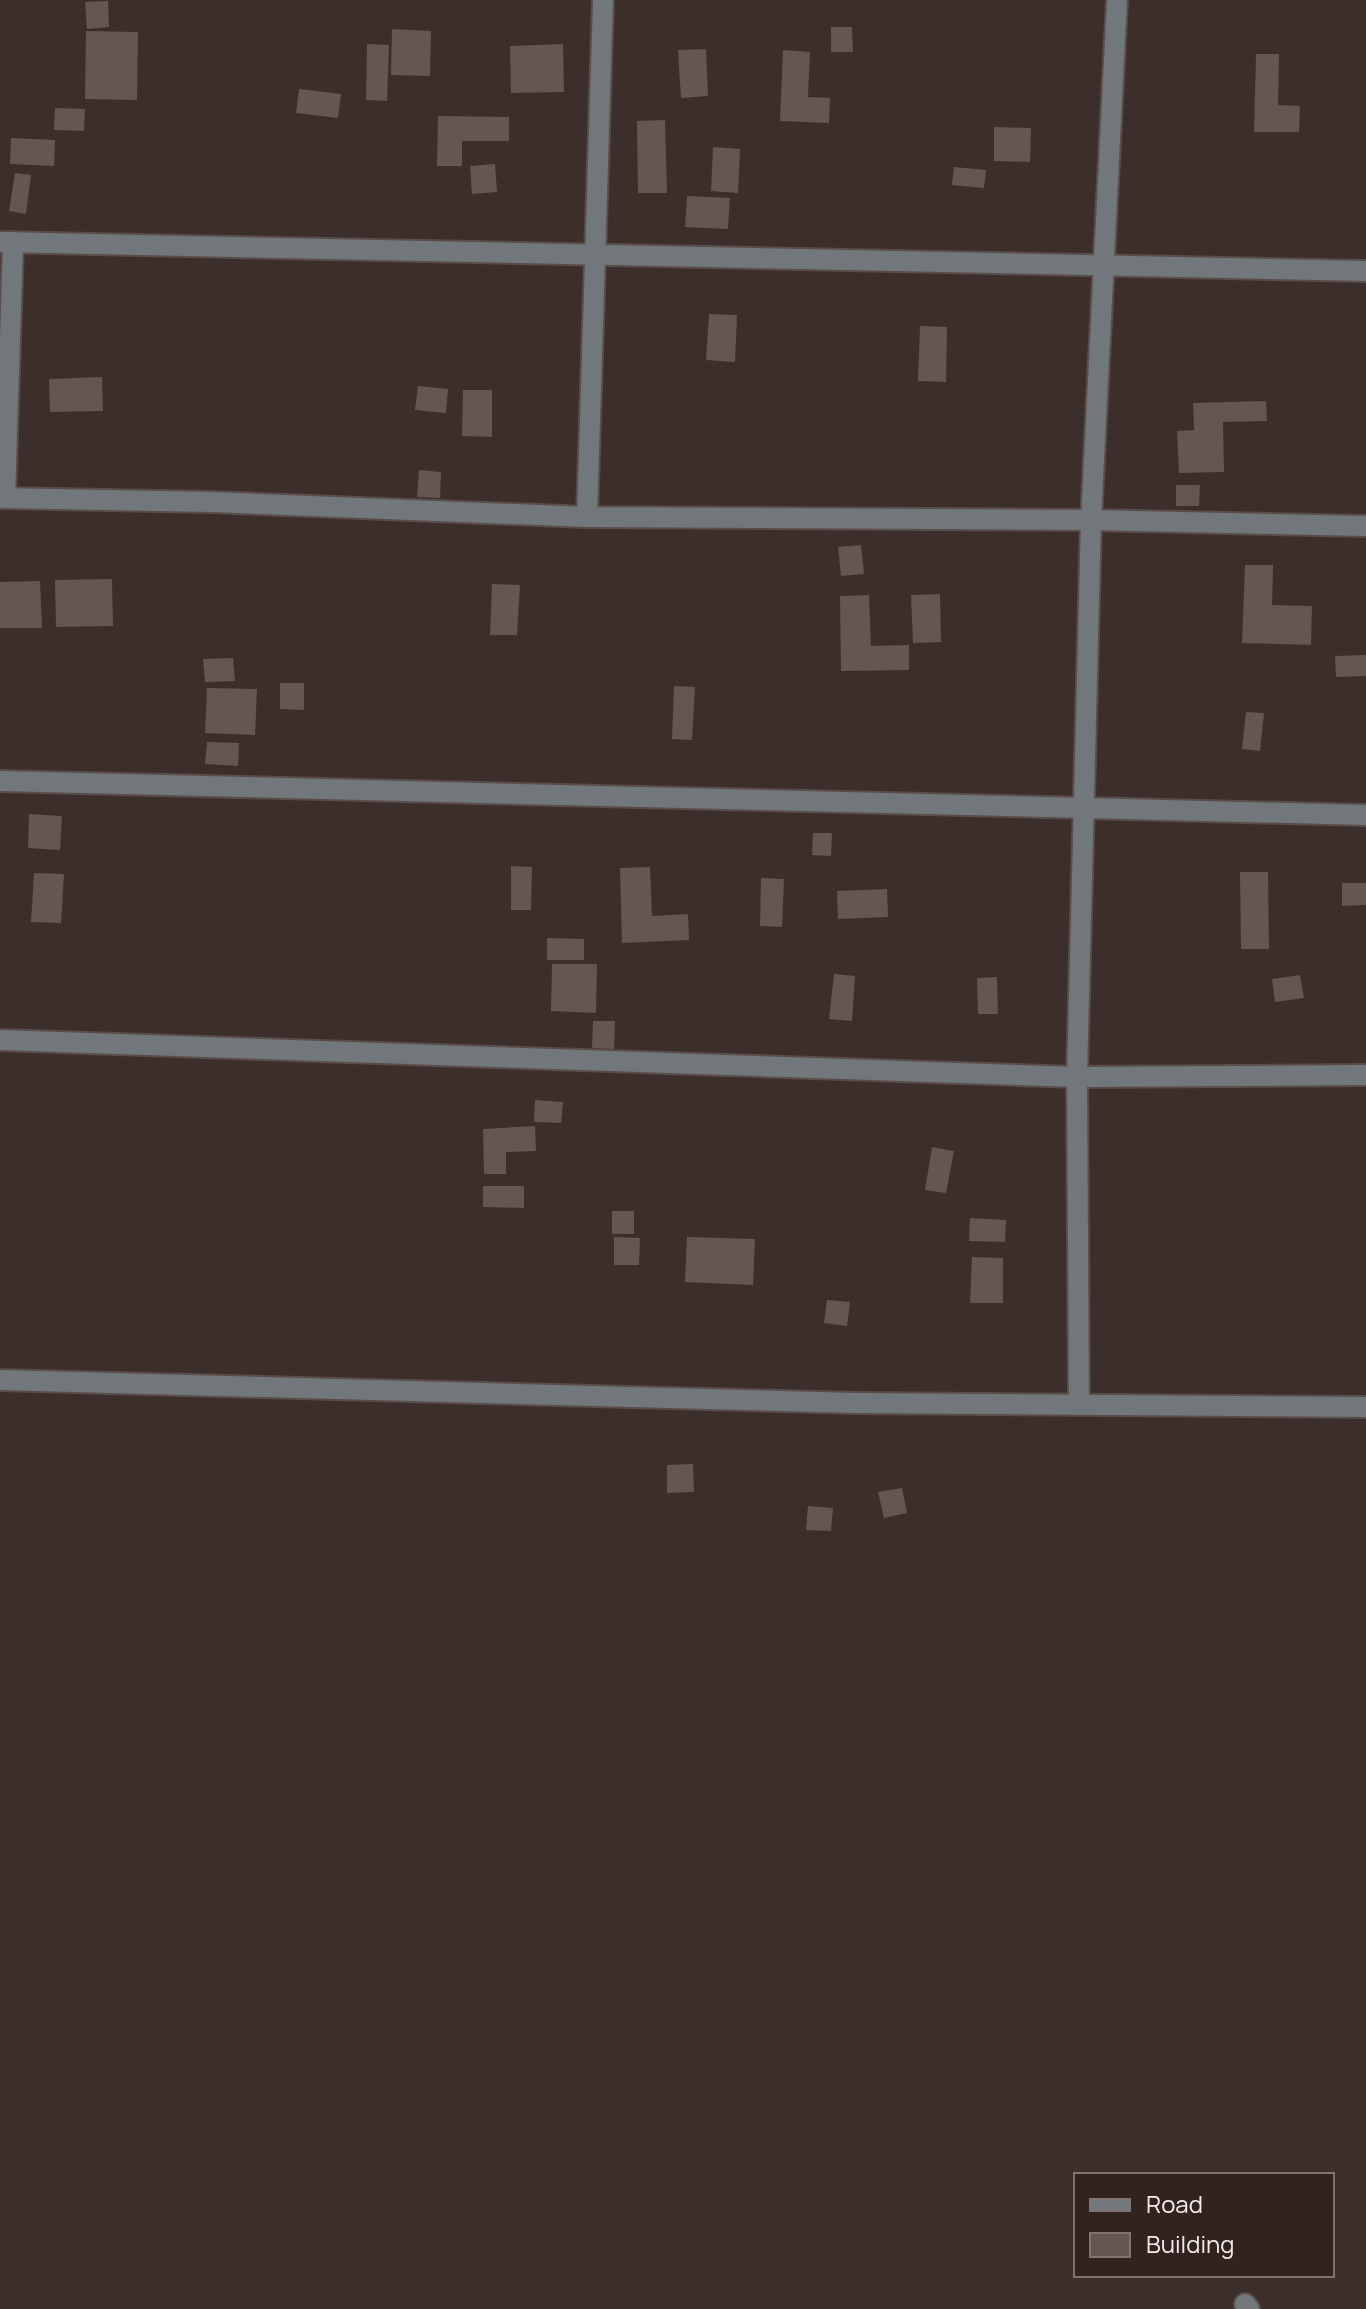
<svg xmlns="http://www.w3.org/2000/svg" width="1366" height="2309" font-family="Manrope,sans-serif">
<style>
.building{fill:#665651}
.lines{fill:none;stroke-linecap:round;stroke-linejoin:round}
.minor-casing{stroke:#5a4c49;stroke-width:24}
.minor{stroke:#71777b;stroke-width:20}
</style>
<rect width="100%" height="100%" fill="#3c2e2a"/>
<g class="building">
<path d="M108,1L109,27L87,29L85,2Z"/>
<path d="M831,27H852L853,52H831Z"/>
<path d="M392,29L431,31L430,76L391,75Z"/>
<path d="M86,31L138,32L137,100L85,99Z"/>
<path d="M367,44L389,45L387,101L366,100Z"/>
<path d="M563,44L564,92L511,93L510,46Z"/>
<path d="M706,49L708,96L681,98L678,50Z"/>
<path d="M783,50L810,52L808,97L830,98L829,123L780,121Z"/>
<path d="M1256,54H1279L1278,105L1300,106L1299,132H1254Z"/>
<path d="M299,89L341,94L338,118L296,113Z"/>
<path d="M55,108L85,109L84,131L54,130Z"/>
<path d="M438,116L509,117V141H462V166H437Z"/>
<path d="M665,120L667,193H638L637,121Z"/>
<path d="M994,127L1031,128L1030,162L994,161Z"/>
<path d="M11,138L55,140L54,166L10,164Z"/>
<path d="M713,147L740,149L738,193L711,191Z"/>
<path d="M495,164L497,192L472,194L470,166Z"/>
<path d="M954,167L986,170L984,188L952,185Z"/>
<path d="M15,173L31,175L26,214L9,211Z"/>
<path d="M687,196L730,198L728,229L685,227Z"/>
<path d="M709,314L737,315L735,362L706,360Z"/>
<path d="M920,326L947,327L946,382L918,381Z"/>
<path d="M102,377L103,411L50,412L49,379Z"/>
<path d="M418,386L448,389L446,413L415,410Z"/>
<path d="M463,390H492V437L462,436Z"/>
<path d="M1266,401L1267,421L1223,422L1224,472L1179,473L1177,431L1194,430L1193,403Z"/>
<path d="M419,470L441,472L440,498L417,497Z"/>
<path d="M1176,485H1200L1199,506H1176Z"/>
<path d="M861,545L864,574L841,576L838,547Z"/>
<path d="M1245,565H1273L1272,605L1312,606L1311,645L1242,643Z"/>
<path d="M112,579L113,626L56,627L55,580Z"/>
<path d="M40,581L42,628H0V582Z"/>
<path d="M492,584L520,585L517,635H490Z"/>
<path d="M940,594L941,642L913,643L911,595Z"/>
<path d="M869,595L871,646L909,645V670L841,671L840,596Z"/>
<path d="M1366,655V676L1336,677L1335,656Z"/>
<path d="M233,658L235,681L205,682L203,659Z"/>
<path d="M280,683H304V710L280,709Z"/>
<path d="M674,686L695,687L692,740L672,739Z"/>
<path d="M207,688L257,689L255,735L205,733Z"/>
<path d="M1246,712L1264,713L1260,751L1242,749Z"/>
<path d="M207,742L239,743L238,766L205,764Z"/>
<path d="M29,814L62,816L60,850L28,848Z"/>
<path d="M813,833H832L831,856L812,855Z"/>
<path d="M511,866L532,867L531,910H511Z"/>
<path d="M650,867L652,916L688,914L689,940L622,943L620,868Z"/>
<path d="M1240,872H1268L1269,949H1241Z"/>
<path d="M34,873L64,874L61,923L31,922Z"/>
<path d="M761,878L784,879L782,927L760,926Z"/>
<path d="M1342,883H1366V905L1342,906Z"/>
<path d="M887,889L888,917L838,919L837,891Z"/>
<path d="M547,938L584,939V960H547Z"/>
<path d="M552,964H597L596,1013L551,1011Z"/>
<path d="M834,974L855,976L852,1021L829,1019Z"/>
<path d="M1300,975L1304,998L1275,1002L1272,979Z"/>
<path d="M997,977L998,1014H978L977,978Z"/>
<path d="M593,1021H615L614,1049L592,1048Z"/>
<path d="M535,1100L563,1102L561,1123L534,1122Z"/>
<path d="M535,1126L536,1151L506,1152V1174H484L483,1129Z"/>
<path d="M932,1147L954,1151L946,1193L925,1190Z"/>
<path d="M483,1186H524V1208L483,1207Z"/>
<rect x="612" y="1211" width="22" height="23"/>
<path d="M970,1218L1006,1220L1005,1242L969,1241Z"/>
<path d="M614,1237L640,1238L639,1265H614Z"/>
<path d="M687,1237L755,1239L753,1285L685,1282Z"/>
<path d="M972,1257L1003,1258V1303H970Z"/>
<path d="M827,1300L850,1302L847,1326L824,1323Z"/>
<path d="M693,1464L694,1492L667,1493V1465Z"/>
<path d="M902,1488L907,1513L884,1518L878,1492Z"/>
<path d="M808,1506L833,1508L831,1531L806,1530Z"/>
</g>
<g class="lines">
<defs>
<g id="minor">
<path d="M0,242L1366,271"/>
<path d="M0,498L212,502L587,517L1091,520L1366,526"/>
<path d="M5,498L13,242"/>
<path d="M587,517L603,0"/>
<path d="M0,781L1366,815"/>
<path d="M0,1040L1077,1077L1366,1075"/>
<path d="M0,1380L856,1403L1366,1407"/>
<path d="M1079,1405L1077,1077L1091,520L1117,0"/>
<path d="M1245,2304L1249,2309"/>
</g>
</defs>
<use href="#minor" class="minor-casing"/>
<use href="#minor" class="minor"/>
</g>
<rect x="1074" y="2173" width="260" height="104" fill="#312420" stroke="#7f7470" stroke-width="2"/>
<rect x="1090" y="2199" width="40" height="12" fill="#71777b" stroke="#7f7470" stroke-width="2"/>
<text x="1146" y="2213" font-size="24" fill="#f5ece9">Road</text>
<rect x="1090" y="2233" width="40" height="24" fill="#665651" stroke="#7f7470" stroke-width="2"/>
<text x="1146" y="2253" font-size="24" fill="#f5ece9">Building</text>
</svg>
